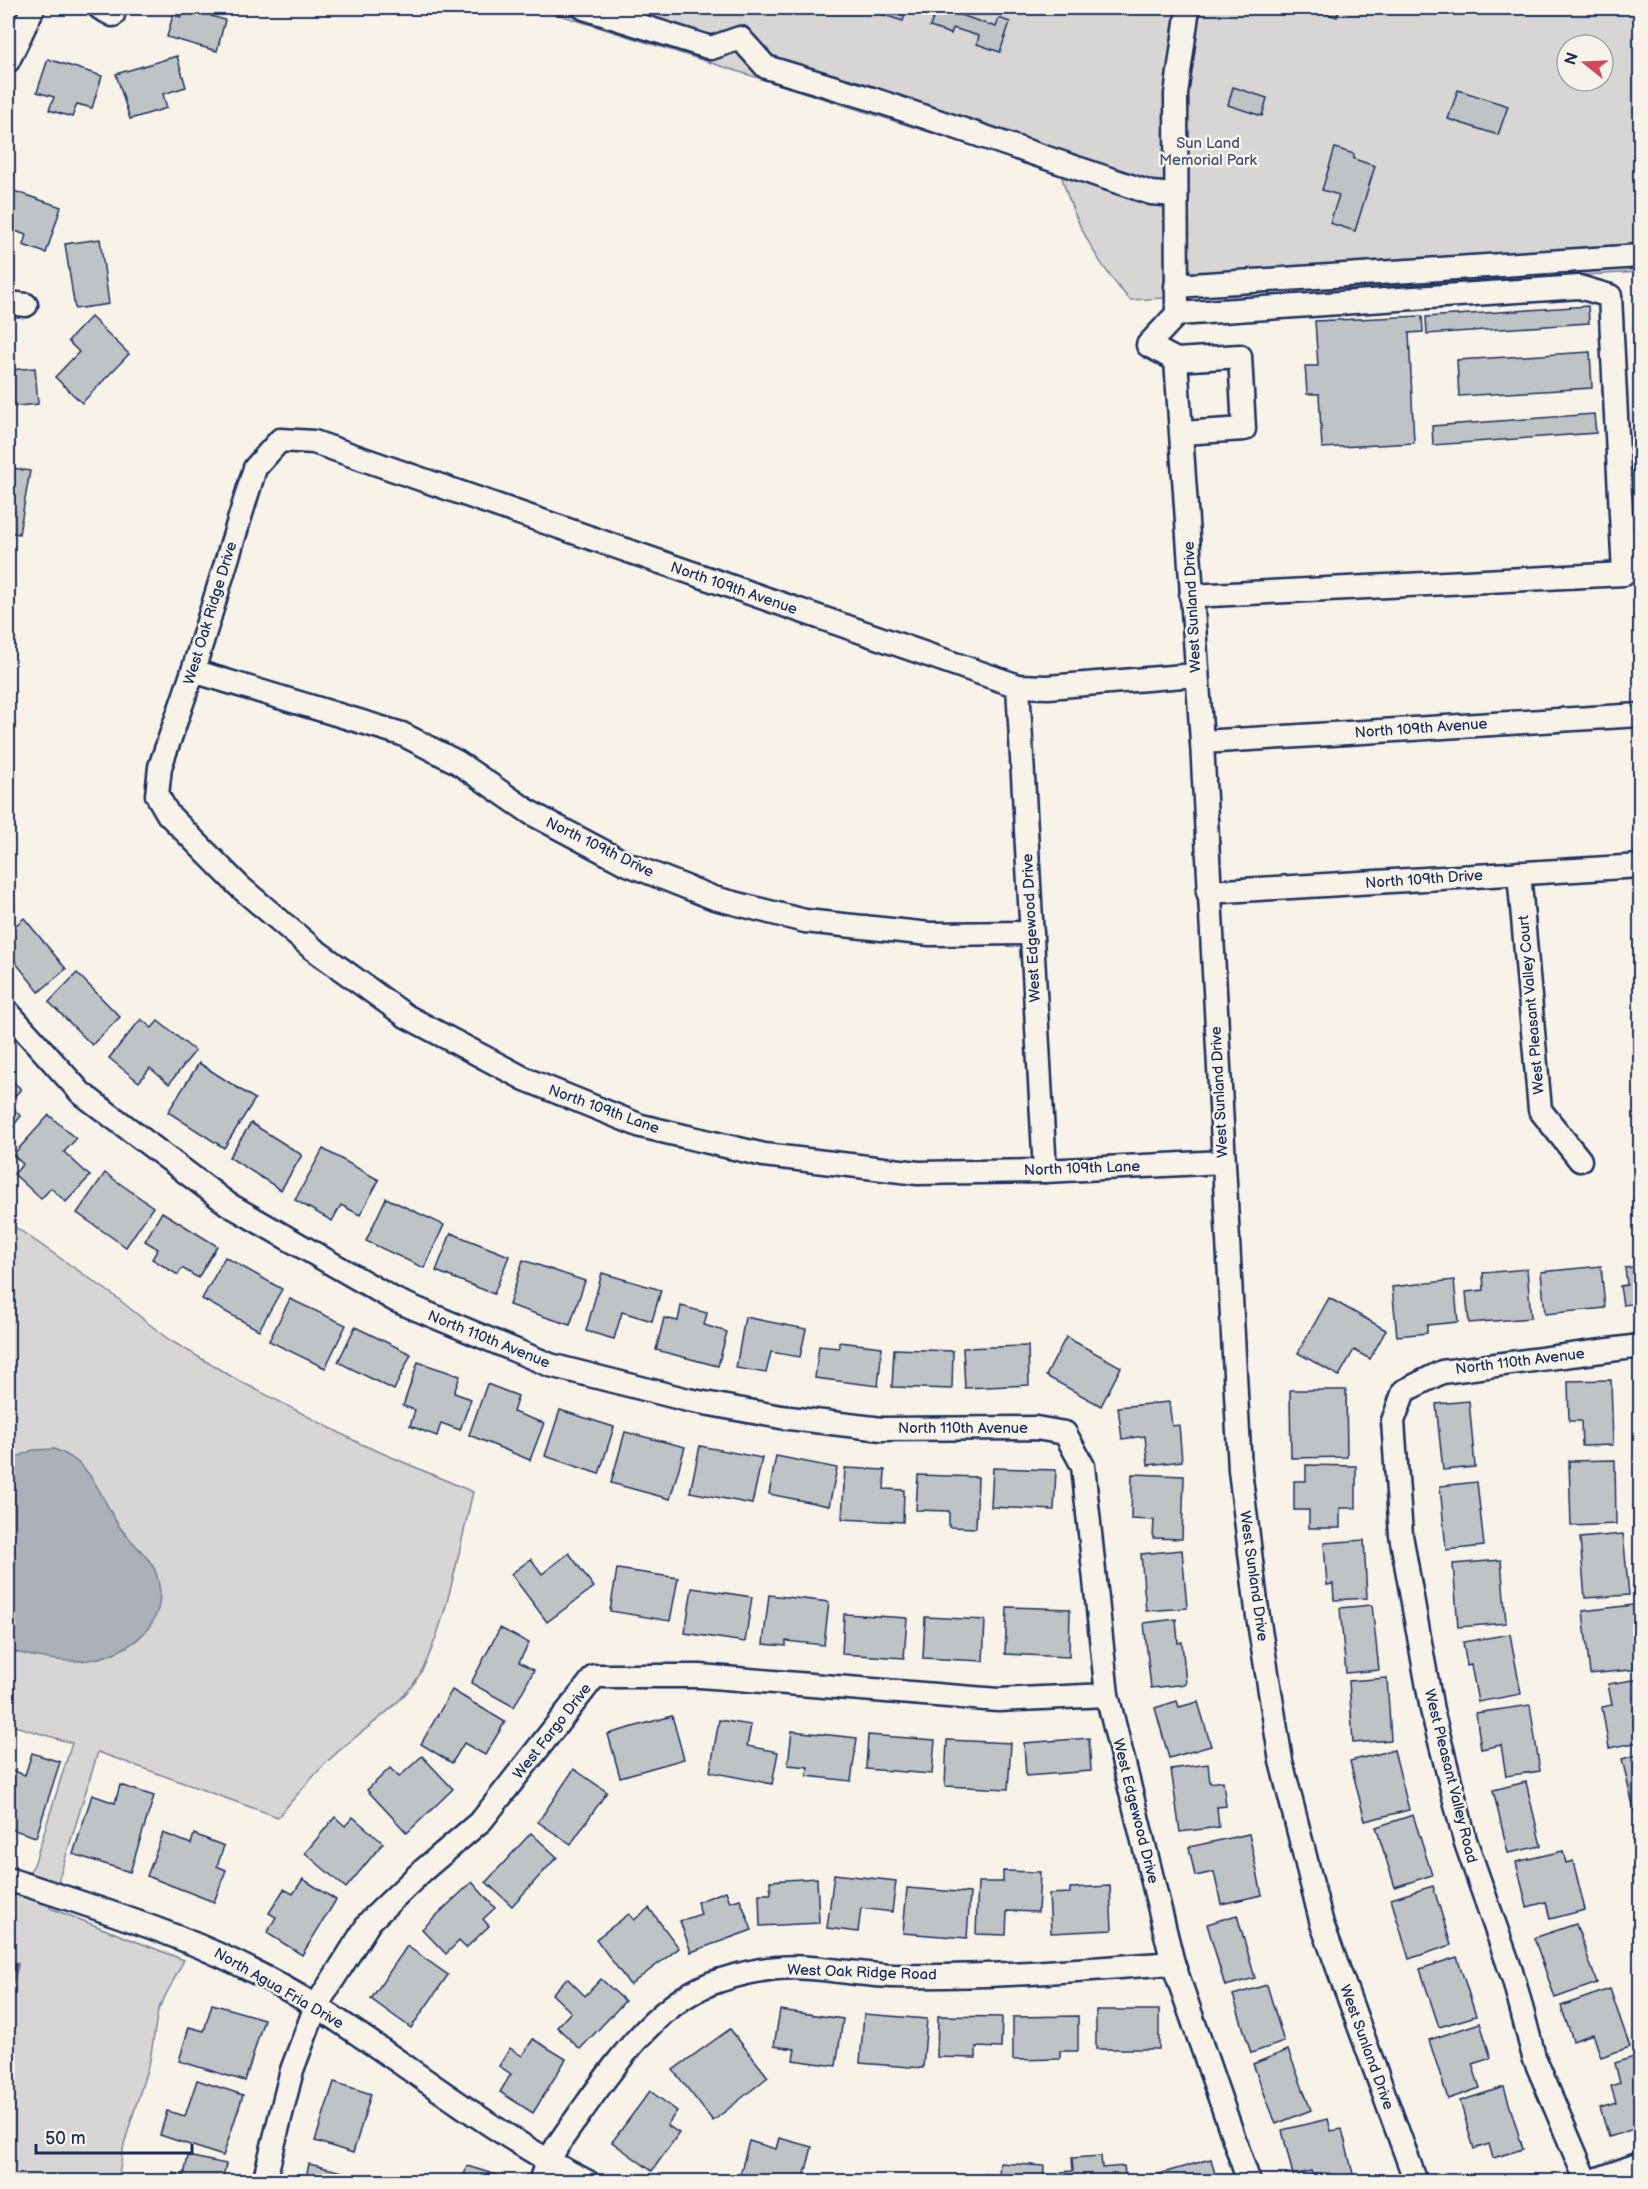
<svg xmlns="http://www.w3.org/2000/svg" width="1648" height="2189" font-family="'Balsamiq Sans',sans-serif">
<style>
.green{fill:#d7d6d4;stroke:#798299;stroke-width:1.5;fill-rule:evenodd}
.water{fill:#acb0b9;stroke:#727c95;stroke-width:1.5}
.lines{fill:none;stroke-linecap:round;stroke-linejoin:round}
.stream{stroke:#727c95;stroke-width:6}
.building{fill:#c0c3c5;stroke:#1b2f5e;stroke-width:1.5}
.minor-casing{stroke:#1b2f5e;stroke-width:27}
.minor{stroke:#f7f3e8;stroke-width:22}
.labels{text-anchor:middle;stroke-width:5;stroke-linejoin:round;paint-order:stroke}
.park-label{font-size:15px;fill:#415076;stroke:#f7f3e8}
.street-label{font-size:15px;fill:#1b2f5e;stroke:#f7f3e8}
</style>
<rect width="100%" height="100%" fill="#f7f3e8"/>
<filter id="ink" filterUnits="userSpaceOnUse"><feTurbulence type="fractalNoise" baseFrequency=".0167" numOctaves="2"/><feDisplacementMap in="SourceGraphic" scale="12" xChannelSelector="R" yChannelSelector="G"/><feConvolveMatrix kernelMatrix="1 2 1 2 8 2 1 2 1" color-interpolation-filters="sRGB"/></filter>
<g filter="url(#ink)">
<g class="green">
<path d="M538,8H1640V272L1130,300C1099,267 1072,218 1061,174ZM1567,45H1603V81H1567Z"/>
<path d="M8,1222L112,1294L168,1339L234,1378L361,1444L473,1492C460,1544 443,1646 412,1686C389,1715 356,1734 330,1759C312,1777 295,1797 278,1817L98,1752L50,1908L184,1960L158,2010L150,2060L124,2144L118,2181H8V1902L34,1865L72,1743L8,1724Z"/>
</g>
<path class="water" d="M54,1449C91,1462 98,1491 117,1523C127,1540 150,1555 156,1573C172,1622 133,1652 89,1660C67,1664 29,1656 8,1650V1461L33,1450Z"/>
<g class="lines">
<path class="stream" d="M8,1992L16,1965"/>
</g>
<g class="building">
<path d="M184,8H214L211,16L225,20L217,51L167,37L173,15L181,17Z"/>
<path d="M875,8H907L903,21L874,12Z"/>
<path d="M937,8H947L946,10L996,27L999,18L1010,22L1000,52L977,44L979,36L953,28L951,34L930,27Z"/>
<path d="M1320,8H1340L1337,17L1319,11Z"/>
<path d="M177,56L186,87L163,94L167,108L130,119L116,74Z"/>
<path d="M48,59L102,76L92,108L77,104L72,117L49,110L54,97L37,92Z"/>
<path d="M1233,87L1267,98L1262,116L1228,105Z"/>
<path d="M1458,90L1508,106L1498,135L1448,119Z"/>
<path d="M1335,148L1354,154V159L1375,166L1355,231L1330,223L1339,195L1322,190Z"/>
<path d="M8,189L61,207L46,253L23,245L26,235L10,229L8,235Z"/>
<path d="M100,239L109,304L75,309L65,244Z"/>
<path d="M1588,306L1589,323L1427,334L1426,317Z"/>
<path d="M1422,316L1423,332L1409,333L1414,443L1322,448L1319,394H1307L1306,379L1305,366H1318L1315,321Z"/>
<path d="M91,317L129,354L82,403L55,377L79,352L68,341Z"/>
<path d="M1590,352L1592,388L1459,396L1457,360Z"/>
<path d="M35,368L38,404L8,407V370Z"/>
<path d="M1594,414L1596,433L1433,445L1432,426Z"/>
<path d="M8,467L30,471L19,534L8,532Z"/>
<path d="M8,897L15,907L8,913Z"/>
<path d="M24,918L66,969L39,992L8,953V932Z"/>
<path d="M77,973L120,1017L92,1045L49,1002Z"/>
<path d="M141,1019L152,1028L158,1021L195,1051L169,1084L150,1068L139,1082L109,1058Z"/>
<path d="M199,1063L255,1099L224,1148L168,1112Z"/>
<path d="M8,1077L21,1089L8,1104L21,1116L8,1132Z"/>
<path d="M49,1115L76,1139L64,1152L90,1176L66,1202L51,1188L41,1199L14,1174L23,1164L13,1155Z"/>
<path d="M251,1123L302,1155L281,1190L229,1157Z"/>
<path d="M323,1149L379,1180L360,1215L341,1205L332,1221L295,1200Z"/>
<path d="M105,1173L153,1207L126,1247L77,1213Z"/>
<path d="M386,1198L444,1225L424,1268L366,1241Z"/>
<path d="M162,1212L217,1246L198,1278L182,1268L178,1275L152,1259L158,1249L145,1241Z"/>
<path d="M451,1233L509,1256L494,1294L436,1271Z"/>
<path d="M225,1257L282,1289L259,1330L202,1299Z"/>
<path d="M523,1260L585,1281L570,1325L509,1305Z"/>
<path d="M1601,1266L1605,1308L1545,1314L1541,1272Z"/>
<path d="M1640,1266V1303L1623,1305L1620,1286L1627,1285L1625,1268Z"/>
<path d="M1527,1269L1531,1318L1469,1323L1466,1292L1484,1290L1483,1273Z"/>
<path d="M602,1273L661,1290L652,1321L622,1312L614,1339L586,1331Z"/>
<path d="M1454,1280L1458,1322L1427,1325V1333L1397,1336L1392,1287Z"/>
<path d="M1329,1298L1386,1330L1370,1359L1354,1350L1339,1376L1298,1353Z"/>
<path d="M290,1299L346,1325L325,1368L269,1341Z"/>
<path d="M681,1306L707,1313L704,1325L727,1332L718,1366L656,1350L664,1318L678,1321Z"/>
<path d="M745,1317L806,1329L800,1357L771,1352L766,1373L736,1368Z"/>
<path d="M355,1327L411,1354L394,1390L338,1362Z"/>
<path d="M1066,1337L1121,1367L1101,1406L1046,1376Z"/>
<path d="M839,1342L882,1347L878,1386L815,1378L819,1346L839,1348Z"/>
<path d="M1028,1346L1029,1385L965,1388L963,1348Z"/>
<path d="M894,1349L953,1351L952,1389L892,1387Z"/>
<path d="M418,1362L460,1376L454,1393L471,1399L460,1430L441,1423L437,1436L410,1426L415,1410L403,1406Z"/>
<path d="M1611,1380L1613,1445L1582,1446L1581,1421H1569L1568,1381Z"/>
<path d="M487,1384L518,1396L513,1412L544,1423L530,1460L469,1435Z"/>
<path d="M1290,1390H1346L1347,1457L1291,1458Z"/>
<path d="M1469,1401L1475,1467L1443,1470L1436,1404Z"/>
<path d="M1169,1402L1172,1426L1179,1425L1182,1461L1148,1465L1145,1436L1122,1439L1118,1407Z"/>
<path d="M560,1410L614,1427L599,1474L545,1456Z"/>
<path d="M625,1432L685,1447L670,1499L611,1483Z"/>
<path d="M700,1446L762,1458L752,1504L690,1492Z"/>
<path d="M776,1456L837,1468L829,1506L769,1494Z"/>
<path d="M1615,1460L1616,1524L1571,1526L1569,1461Z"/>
<path d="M1306,1465L1356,1466V1508H1340V1528H1309V1510H1294V1481H1306Z"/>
<path d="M845,1468L885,1470L884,1489L904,1490L903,1522L842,1519Z"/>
<path d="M993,1468L1056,1470L1054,1510L991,1507Z"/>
<path d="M1132,1474L1184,1476L1182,1539L1153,1538L1154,1520L1131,1519Z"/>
<path d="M918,1475L978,1477L976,1528L949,1527V1511L916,1510Z"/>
<path d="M1477,1482L1484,1546L1446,1550L1440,1486Z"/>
<path d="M1623,1534L1629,1595L1585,1598L1580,1538Z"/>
<path d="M1364,1540L1367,1598L1334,1600L1333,1584L1327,1585L1324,1543Z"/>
<path d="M1182,1550L1187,1608L1146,1611L1141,1554Z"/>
<path d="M569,1553L594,1587L547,1622L511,1574L531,1559L542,1574Z"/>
<path d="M1501,1560L1506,1623L1458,1627L1453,1564Z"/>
<path d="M617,1569L678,1578L670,1621L610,1611Z"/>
<path d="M692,1588L752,1597L745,1642L685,1633Z"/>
<path d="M769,1595L829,1602L824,1645L786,1641V1646L763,1644Z"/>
<path d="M1372,1605L1379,1670L1346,1673L1340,1608Z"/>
<path d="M1633,1605L1640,1669L1590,1674L1583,1611Z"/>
<path d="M1007,1607L1070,1609L1069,1657L1005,1654Z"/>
<path d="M844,1614L907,1618L904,1658L842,1654Z"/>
<path d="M925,1617L985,1620L983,1661L923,1658Z"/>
<path d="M1176,1619L1178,1643L1182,1642L1186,1684L1151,1688L1144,1623Z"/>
<path d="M500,1628L529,1643L519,1662L534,1670L514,1707L471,1683Z"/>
<path d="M1510,1634L1521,1694L1478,1702L1471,1665L1467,1666L1463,1642Z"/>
<path d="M1387,1678L1391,1740L1353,1743L1349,1681Z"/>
<path d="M1640,1679V1742L1609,1748L1602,1707L1612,1705L1608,1684Z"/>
<path d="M452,1690L505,1722L485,1755L464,1743L452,1763L421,1744Z"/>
<path d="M1177,1701L1179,1707L1198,1702L1211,1746L1169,1758L1155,1708Z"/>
<path d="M1530,1705L1540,1771L1506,1776L1501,1745L1481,1749L1476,1713Z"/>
<path d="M672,1716L684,1759L620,1777L608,1734Z"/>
<path d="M719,1720L751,1725L747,1746L778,1752L772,1784L710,1772Z"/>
<path d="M792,1731L857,1738L851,1781L807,1776L808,1767L788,1765Z"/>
<path d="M868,1735L935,1740L932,1774L866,1769Z"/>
<path d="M1089,1738L1091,1771L1026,1776L1024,1743Z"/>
<path d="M947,1740L1011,1743L1008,1789L945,1786Z"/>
<path d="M1394,1750L1409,1810L1365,1821L1350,1761Z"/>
<path d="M32,1753L60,1762L36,1837L8,1828V1769L25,1775Z"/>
<path d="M1640,1754V1817L1636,1818L1622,1759Z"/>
<path d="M422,1756L453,1789L407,1833L367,1790L390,1768L399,1777Z"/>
<path d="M1208,1764L1210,1783L1223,1781L1226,1806L1217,1807L1219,1827L1180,1832L1171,1769Z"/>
<path d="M574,1769L607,1792L571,1844L538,1822Z"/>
<path d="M1526,1782L1541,1846L1508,1853L1493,1790Z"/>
<path d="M120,1785L154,1796L130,1872L73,1854L92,1795L115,1803Z"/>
<path d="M1413,1815L1432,1875L1395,1887L1376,1827Z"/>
<path d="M335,1817L345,1826L353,1817L383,1843L346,1888L305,1853Z"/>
<path d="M1640,1831V1865L1633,1833Z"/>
<path d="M163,1833L191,1844L194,1834L224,1846L217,1866L226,1870L214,1902L147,1876Z"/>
<path d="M531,1833L557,1857L512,1906L486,1882Z"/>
<path d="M1249,1834L1262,1895L1221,1904L1214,1872L1195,1876L1189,1847Z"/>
<path d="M1563,1851L1566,1863L1573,1861L1585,1910L1550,1919L1546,1902L1527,1907L1516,1862Z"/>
<path d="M1003,1871L1040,1872L1038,1912L1007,1911L1006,1935L976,1934L978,1882H1003Z"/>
<path d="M834,1874L896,1881L892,1912L861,1908L858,1932L827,1928Z"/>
<path d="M817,1878L819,1923L760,1926L759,1894H771L770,1881Z"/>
<path d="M303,1879L336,1900L302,1955L267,1933L276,1917L269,1913L284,1889L293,1894Z"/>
<path d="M472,1882L495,1908L483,1919L489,1926L466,1948L459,1941L446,1954L422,1929Z"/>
<path d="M1110,1886L1112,1930L1051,1933L1049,1894L1070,1893V1888Z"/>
<path d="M1433,1886L1451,1945L1409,1959L1391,1899Z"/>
<path d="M907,1888L970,1893L967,1938L903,1933Z"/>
<path d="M726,1891L730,1902L740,1899L752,1930L691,1952L680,1921L701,1914L697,1902Z"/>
<path d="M649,1908L679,1948L630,1985L596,1939L629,1914L634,1920Z"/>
<path d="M1237,1915L1255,1978L1225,1986L1207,1924Z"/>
<path d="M1576,1924L1597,1983L1555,1998L1534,1938Z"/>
<path d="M407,1946L448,1975L411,2028L371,1999Z"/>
<path d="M1457,1957L1476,2016L1439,2027L1420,1969Z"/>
<path d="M567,1978L585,1996L601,1979L625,2001L580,2049L557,2027L571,2012L552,1994Z"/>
<path d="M1267,1985L1284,2042L1251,2053L1233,1995Z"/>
<path d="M1610,1989L1630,2047L1601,2057L1593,2034L1573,2041L1561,2006Z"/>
<path d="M212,2004L264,2019L245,2081L179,2061L189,2027L204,2031Z"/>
<path d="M780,2010L843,2019L836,2066L793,2060L795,2049L774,2046Z"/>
<rect x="1096" y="2010" width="63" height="39"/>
<path d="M864,2014L927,2019L923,2068L860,2063Z"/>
<path d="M938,2016L1002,2017L1001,2048L976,2047V2058L937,2057Z"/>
<path d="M1078,2016V2051H1060V2059L1013,2060V2017Z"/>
<path d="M1480,2023L1491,2058L1472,2064L1480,2088L1448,2099L1429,2040Z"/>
<path d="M730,2029L768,2077L713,2121L673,2070Z"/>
<path d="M533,2039L566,2059L533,2113L500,2092L511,2074L499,2066L510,2048L522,2056Z"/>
<path d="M1288,2050L1311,2110L1276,2124L1253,2064Z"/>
<path d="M1640,2055V2127L1609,2137L1600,2108L1616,2103L1611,2086L1620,2083L1615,2063Z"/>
<path d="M197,2080L243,2095L223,2156L160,2135L167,2111L185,2116Z"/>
<path d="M334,2082L371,2094L353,2153L315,2141Z"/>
<path d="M1504,2087L1523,2149L1493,2158L1489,2144L1474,2149L1460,2101Z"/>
<path d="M650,2091L677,2111L667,2125L679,2133L652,2171L612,2142Z"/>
<path d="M1328,2119L1331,2131L1342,2129L1354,2178L1340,2182H1314L1311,2171L1293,2175L1282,2130Z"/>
<path d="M779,2138L812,2147L803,2182H738L749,2141L776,2149Z"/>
<path d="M188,2156L226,2164L222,2182H171L173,2173L184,2176Z"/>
<path d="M1101,2156L1102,2168L1124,2166L1126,2182H1061V2172L1073,2171L1072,2158Z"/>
<path d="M1211,2159L1217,2182H1149L1161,2178L1159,2174Z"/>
<path d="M1000,2163L1044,2166L1043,2182H983L984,2174L999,2175Z"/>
<path d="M309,2164L347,2173L345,2182H305Z"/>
<path d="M467,2166L500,2176L498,2182H462Z"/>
</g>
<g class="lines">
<defs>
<g id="minor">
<path d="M100,8L113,15"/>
<path d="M584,8L711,48L740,38L766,67L872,99L1151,193L1175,195"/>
<path d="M1188,8L1176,94L1177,314L1148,345L1176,360L1202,742L1240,1470L1257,1610L1281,1761L1322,1924L1416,2182"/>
<path d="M8,61L33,8"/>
<path d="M1176,286L1640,256"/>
<path d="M8,303L26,305"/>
<path d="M1177,314L1579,287L1610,296L1624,574L1191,596"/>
<path d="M1176,360L1240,356L1244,429L1182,433"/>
<path d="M193,671L402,734L457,762L531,813L625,863L714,898L805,921L930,934L1032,933"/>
<path d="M1196,675L1048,687L1018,686L314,442L280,440L255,468L193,671L160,767L157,795L168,814L240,887L312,948L406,1016L525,1079L641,1126L764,1155L918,1173L1045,1171L1223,1162"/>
<path d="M1018,686L1045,1171"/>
<path d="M1202,742L1640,715"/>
<path d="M1519,873L1540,1110L1580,1160"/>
<path d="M1208,892L1640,866"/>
<path d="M8,1012L81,1093L228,1204L395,1300L550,1365L688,1400L781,1417L882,1429L1036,1428L1065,1433L1083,1466L1107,1695L1173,1963L1249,2182"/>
<path d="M8,1879C119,1915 216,1944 317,2007C408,2064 492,2134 588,2182"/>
<path d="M264,2182L292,2070L316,2006L370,1921L421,1872L482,1820L595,1676H700L998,1700L1107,1695"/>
<path d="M540,2182C548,2155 565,2135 581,2112C616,2063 660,1998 721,1980C749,1971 781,1965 810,1968C838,1970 865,1975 892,1976C986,1978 1079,1970 1173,1963"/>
<path d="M1587,2182L1534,2057L1514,1980L1465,1840L1432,1710L1401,1535L1393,1421L1404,1391L1442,1372L1640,1346"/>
<path d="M1590,2182L1640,2164"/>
</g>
</defs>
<use href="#minor" class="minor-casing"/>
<use href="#minor" class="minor"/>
</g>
</g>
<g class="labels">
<g class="park-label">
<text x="1208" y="148">Sun Land<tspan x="1208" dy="17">Memorial Park</tspan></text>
</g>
<g class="street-label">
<text transform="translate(734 588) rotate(19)" y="5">North 109th Avenue</text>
<text transform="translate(1192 607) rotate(-93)" y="5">West Sunland Drive</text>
<text transform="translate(210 613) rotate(-73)" y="5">West Oak Ridge Drive</text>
<text transform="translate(1421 728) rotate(-4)" y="5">North 109th Avenue</text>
<text transform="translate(600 847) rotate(26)" y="5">North 109th Drive</text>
<text transform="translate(1424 879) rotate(-4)" y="5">North 109th Drive</text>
<text transform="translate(1031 928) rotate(-93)" y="5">West Edgewood Drive</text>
<text transform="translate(1531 1005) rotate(-95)" y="5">West Pleasant Valley Court</text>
<text transform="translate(1219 1092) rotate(-93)" y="5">West Sunland Drive</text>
<text transform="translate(604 1109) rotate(20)" y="5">North 109th Lane</text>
<text transform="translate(1082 1168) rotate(-2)" y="5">North 109th Lane</text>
<text transform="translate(489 1339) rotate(22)" y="5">North 110th Avenue</text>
<text transform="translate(1520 1361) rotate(-7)" y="5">North 110th Avenue</text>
<text x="963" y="1433">North 110th Avenue</text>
<text transform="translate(1254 1576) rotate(82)" y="5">West Sunland Drive</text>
<text transform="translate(552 1731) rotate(-52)" y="5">West Fargo Drive</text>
<text transform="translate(1451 1776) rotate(76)" y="5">West Pleasant Valley Road</text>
<text transform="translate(1136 1811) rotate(76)" y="5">West Edgewood Drive</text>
<text transform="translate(862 1972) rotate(2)" y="5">West Oak Ridge Road</text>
<text transform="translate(279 1988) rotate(30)" y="5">North Agua Fria Drive</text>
<text transform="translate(1367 2047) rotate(70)" y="5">West Sunland Drive</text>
</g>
</g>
<rect width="1648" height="2189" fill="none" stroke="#f7f3e8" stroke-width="30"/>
<rect x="15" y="15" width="1618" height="2159" fill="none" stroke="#1b2f5e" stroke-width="2" filter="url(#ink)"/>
<g transform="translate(1585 63) rotate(288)"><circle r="28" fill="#f7f3e8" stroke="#9fa5b1" stroke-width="1.5"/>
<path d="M0-4.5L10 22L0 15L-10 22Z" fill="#d1495b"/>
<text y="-9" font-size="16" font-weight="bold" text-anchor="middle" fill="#1b2f5e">N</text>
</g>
<path d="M36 2144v9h156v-9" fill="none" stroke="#1b2f5e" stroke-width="3"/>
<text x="45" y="2144" font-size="18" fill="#1b2f5e" stroke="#f7f3e8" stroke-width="4.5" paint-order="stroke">50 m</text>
</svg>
